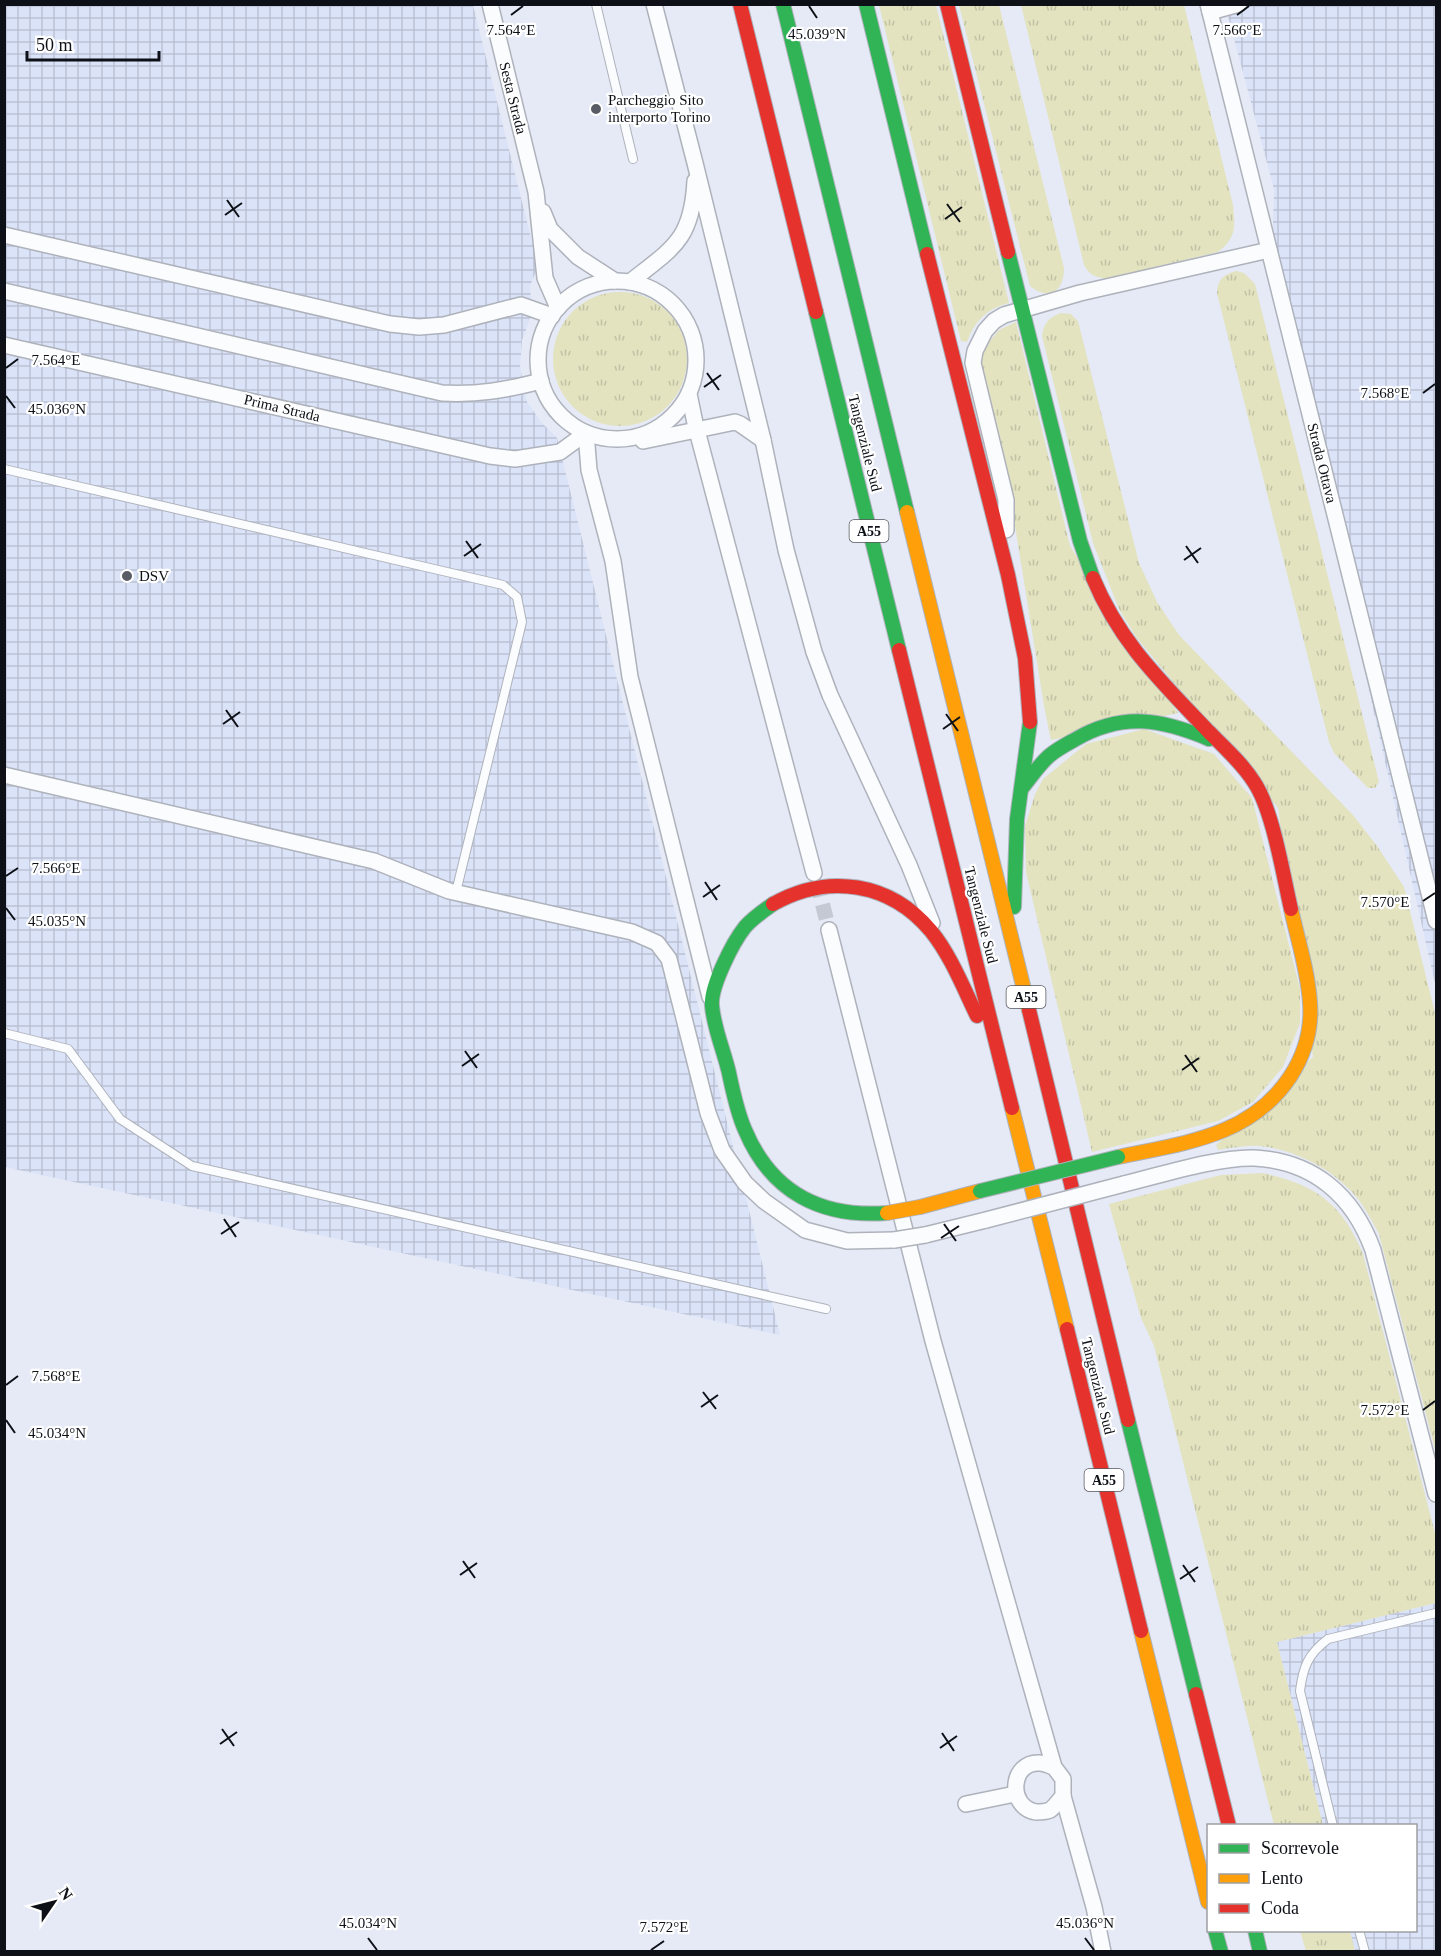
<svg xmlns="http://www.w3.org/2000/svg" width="1441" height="1956" font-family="Georgia,serif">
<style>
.industrial{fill:url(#industrial-grid)}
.grass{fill:url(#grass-tufts)}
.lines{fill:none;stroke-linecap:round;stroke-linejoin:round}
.street-tunnel{stroke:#c5c9d4;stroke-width:15;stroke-dasharray:15 8;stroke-linecap:butt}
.lane-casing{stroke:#aeb2bb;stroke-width:10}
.street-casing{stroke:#aeb2bb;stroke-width:18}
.fast-casing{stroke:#aeb2bb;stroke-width:16}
.slow-casing{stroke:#aeb2bb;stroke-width:16}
.jam-casing{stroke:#aeb2bb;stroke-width:16}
.lane{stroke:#fbfcfe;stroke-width:8}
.street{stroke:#fbfcfe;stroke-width:15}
.fast{stroke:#30b455;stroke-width:14}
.slow{stroke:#ff9f0a;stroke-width:14}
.jam{stroke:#e5322d;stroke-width:14}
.street-bridge-casing{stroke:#aeb2bb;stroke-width:18;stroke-linecap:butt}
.fast-bridge-casing{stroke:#aeb2bb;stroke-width:16;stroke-linecap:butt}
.slow-bridge-casing{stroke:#aeb2bb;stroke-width:16;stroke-linecap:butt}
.street-bridge{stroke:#fbfcfe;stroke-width:15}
.fast-bridge{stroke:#30b455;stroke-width:14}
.slow-bridge{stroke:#ff9f0a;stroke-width:14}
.ticks{fill:none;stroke:#0d1016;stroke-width:2}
.poi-dot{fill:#595c64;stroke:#fff;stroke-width:2}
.labels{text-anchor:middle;stroke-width:4.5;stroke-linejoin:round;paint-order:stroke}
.shield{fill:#fff;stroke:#56585c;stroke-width:1.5}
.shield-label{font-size:14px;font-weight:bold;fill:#0d1016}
.street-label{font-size:15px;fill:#0d1016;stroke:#fff}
.poi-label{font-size:15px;fill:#0d1016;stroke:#fff;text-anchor:start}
.ticks-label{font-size:15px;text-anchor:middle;fill:#0d1016;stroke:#fff;stroke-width:4.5;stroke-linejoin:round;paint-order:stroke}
</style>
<defs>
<pattern id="industrial-grid" width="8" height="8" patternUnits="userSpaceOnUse" patternTransform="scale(1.5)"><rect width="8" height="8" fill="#dbe3f8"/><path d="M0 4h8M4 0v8" fill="none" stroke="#bbc2d4"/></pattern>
<pattern id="grass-tufts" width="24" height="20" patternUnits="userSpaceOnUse" patternTransform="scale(1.5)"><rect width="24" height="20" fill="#e3e3c0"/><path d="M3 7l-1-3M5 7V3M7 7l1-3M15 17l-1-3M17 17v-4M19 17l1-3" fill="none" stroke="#c2c2a4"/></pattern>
</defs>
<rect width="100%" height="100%" fill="#e5eaf6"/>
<g class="industrial">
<path d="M5,5H473L538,266L530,286L532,314L522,340L520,367L527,402L541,422L557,438L780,1335L5,1167Z"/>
<path d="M1225,5H1436V988L1272,260L1274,189Z"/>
<path d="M1436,1603V1951H1355L1350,1931L1416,1930V1826L1323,1825L1277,1642Z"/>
</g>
<g class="grass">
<path d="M879,5H936L1009,303C988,308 974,321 967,342L961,341Z"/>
<path d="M959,5H999L1064,268C1064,292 1049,301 1030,286Z"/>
<path d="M1021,5H1184L1233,205C1235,227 1237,237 1218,252L1109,278C1097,279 1089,275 1084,265Z"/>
<path d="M1236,271L1244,273L1255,284L1379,782L1375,788H1368L1334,753L1329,742L1217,293C1217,280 1224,274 1236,271Z"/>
<circle cx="620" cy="359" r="67"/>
<path d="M1061,313L1071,314L1078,321L1139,563L1157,602L1179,635L1353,815L1377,846L1404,887L1436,1017V1453L1379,1234C1371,1219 1363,1203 1351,1191C1329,1167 1292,1149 1260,1146C1246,1145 1231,1148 1218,1150L1216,1145L1313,1057L1278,808L1136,637L1119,609L1093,543L1042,336C1043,323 1050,317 1061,313Z"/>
<path d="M1016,322L1070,546L1178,713L1051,740L1044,706L1011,501L980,377L984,348L999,330Z"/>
<path d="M1144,729L1214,754L1252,798L1300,989V1023L1283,1067L1253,1102L1218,1121L1092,1152L1026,872L1025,826L1035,794L1043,779L1086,744Z"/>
<path d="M1263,1173C1316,1185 1342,1203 1363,1254L1436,1537V1603L1277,1642L1323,1825H1274L1154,1346L1141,1318L1109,1204L1221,1175Z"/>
<path d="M1300,1931H1350L1355,1951H1306Z"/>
</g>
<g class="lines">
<path class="street-tunnel" d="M817,882L829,930"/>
<defs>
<g id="lane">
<path d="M596,4L633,159"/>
<path d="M4,469L503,585L517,597L522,622L456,892"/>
<path d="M4,1033L68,1049L120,1119L192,1166L826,1309"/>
<path d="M1333,1826L1300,1691C1303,1667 1308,1654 1328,1639L1436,1613"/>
<path d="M1359,1930L1365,1952"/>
</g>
<g id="street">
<path d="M490,4L536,192L545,278L558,308"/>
<path d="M654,4L695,163L763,440L786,550L814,652L830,695L909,865L932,923"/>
<path d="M1208,4L1436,921"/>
<path d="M1210,12L1239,4"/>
<path d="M543,212L550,229L578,257L615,281"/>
<path d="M4,235L390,324L419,327L444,325L521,305L552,316"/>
<circle cx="617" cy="360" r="79"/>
<path d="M630,282C673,248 692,240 695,181"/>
<path d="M4,291L442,393C478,395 506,390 541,381"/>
<path d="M4,345L490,456L515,459L560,452L586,433"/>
<path d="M689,394L695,423L814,873"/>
<path d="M586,433L589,470L613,561L630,677L710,997"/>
<path d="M643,441L735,422L740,424L763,440"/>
<path d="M1006,530V500L973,363L975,351L985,331L994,321L1004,315L1080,293L1269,250"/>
<path d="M4,775L374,861L449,891L632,932L657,943L669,959L708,1113L722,1150L745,1183L764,1201L805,1230L847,1241L894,1240"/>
<path d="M829,930L933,1341L1054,1767L1063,1779V1796C1059,1800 1055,1807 1050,1810C1046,1812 1040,1812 1036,1812C1007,1807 1010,1761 1040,1763C1044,1763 1050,1766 1054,1767"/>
<path d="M1124,1184C1161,1175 1217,1157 1254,1158C1313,1161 1353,1195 1373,1250L1436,1494"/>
<path d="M925,1235L986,1220"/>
<path d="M1063,1796L1094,1907L1103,1952"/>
<path d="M966,1804L1015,1794"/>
</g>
<g id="fast">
<path d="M783,4L907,512"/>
<path d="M866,4L927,254"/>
<path d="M1008,252L1080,541L1093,578"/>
<path d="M816,312L899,650"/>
<path d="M1022,788C1031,777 1038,766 1049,756C1057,749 1067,744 1076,739C1123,712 1161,719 1209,739"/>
<path d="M773,904C763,911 753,918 745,927C733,942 710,987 712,1006C714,1029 724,1051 729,1073C733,1092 737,1112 745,1130C771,1192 821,1218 887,1213"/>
<path d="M1014,907L1017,819L1030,722"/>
<path d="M1128,1420L1196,1694"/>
<path d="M1215,1930L1221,1952"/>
<path d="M1255,1930L1260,1952"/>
</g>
<g id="slow">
<path d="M907,512L1029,1010"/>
<path d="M1012,1108L1067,1329"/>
<path d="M1118,1157C1183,1143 1250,1137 1290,1077C1305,1054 1312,1030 1310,1003C1308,971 1298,941 1291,909"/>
<path d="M920,1207L980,1191"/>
<path d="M1141,1631L1208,1902"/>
</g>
<g id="jam">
<path d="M740,4L816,312"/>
<path d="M947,4L1008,252"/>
<path d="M927,254L1008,575L1025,658L1030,722"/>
<path d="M1093,578C1120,643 1161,681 1208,731C1224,747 1242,763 1254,782C1273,810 1283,875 1291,909"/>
<path d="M899,650L1012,1108"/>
<path d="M773,904C828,873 890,882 931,931C951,956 963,987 977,1016"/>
<path d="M1029,1010L1128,1420"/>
<path d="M1067,1329L1141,1631"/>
<path d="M1196,1694L1229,1826"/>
</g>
</defs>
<use href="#lane" class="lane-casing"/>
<use href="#street" class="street-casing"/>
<use href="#fast" class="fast-casing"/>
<use href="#slow" class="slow-casing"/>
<use href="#jam" class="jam-casing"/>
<use href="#lane" class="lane"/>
<use href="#street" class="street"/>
<use href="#fast" class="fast"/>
<use href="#slow" class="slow"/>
<use href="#jam" class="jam"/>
<defs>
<g id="street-bridge">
<path d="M986,1220L1124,1184"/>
<path d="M894,1240L925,1235"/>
</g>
<path id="fast-bridge" d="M980,1191L1118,1157"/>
<path id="slow-bridge" d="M887,1213L920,1207"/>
</defs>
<use href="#street-bridge" class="street-bridge-casing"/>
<use href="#fast-bridge" class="fast-bridge-casing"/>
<use href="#slow-bridge" class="slow-bridge-casing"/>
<use href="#street-bridge" class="street-bridge"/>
<use href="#fast-bridge" class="fast-bridge"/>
<use href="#slow-bridge" class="slow-bridge"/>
</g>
<path class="ticks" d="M809,6L817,18M511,15L523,6M1237,15L1249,6M227,200L239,217M947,204L960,222M225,215L242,203M945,219L962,207M6,368L18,359M707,373L719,390M704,387L721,375M1423,393L1435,384M6,396L15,408M466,541L478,558M1186,546L1198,563M464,556L481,544M1184,560L1201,548M226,710L238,727M946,714L958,731M223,724L240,712M943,729L960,717M6,876L18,868M705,882L717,900M703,897L720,885M1423,901L1435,893M6,908L15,920M465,1051L477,1068M1185,1055L1197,1072M462,1066L479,1054M1182,1070L1199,1058M224,1219L236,1237M944,1224L956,1241M221,1234L239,1222M941,1238L959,1226M6,1385L18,1376M703,1392L716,1409M701,1407L718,1395M1423,1410L1435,1401M6,1420L15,1433M463,1561L475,1578M1183,1565L1195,1582M460,1575L477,1563M1180,1579L1198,1567M222,1729L234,1746M942,1733L954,1751M220,1744L237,1732M940,1748L957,1736M368,1938L377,1950M1085,1938L1094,1950M651,1950L664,1941"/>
<g class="poi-dot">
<circle cx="596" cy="109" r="6"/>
<circle cx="127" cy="576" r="6"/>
</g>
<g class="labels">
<g class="shield">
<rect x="849.5" y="520" width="39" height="22" rx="4.5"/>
<rect x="1006.5" y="986" width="39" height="22" rx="4.5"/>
<rect x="1084.5" y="1469" width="39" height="22" rx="4.5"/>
</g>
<g class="shield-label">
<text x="869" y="536">A55</text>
<text x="1026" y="1002">A55</text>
<text x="1104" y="1485">A55</text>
</g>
<g class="street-label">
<text transform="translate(513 98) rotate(76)" y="5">Sesta Strada</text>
<text transform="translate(282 408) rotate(13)" y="5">Prima Strada</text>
<text transform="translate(865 443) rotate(76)" y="5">Tangenziale Sud</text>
<text transform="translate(1322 463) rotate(76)" y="5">Strada Ottava</text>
<text transform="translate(981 915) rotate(76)" y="5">Tangenziale Sud</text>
<text transform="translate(1098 1386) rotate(76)" y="5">Tangenziale Sud</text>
</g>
<g class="poi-label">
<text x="608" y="105">Parcheggio Sito<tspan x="608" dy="17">interporto Torino</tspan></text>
<text x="139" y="581">DSV</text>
</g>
</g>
<g class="ticks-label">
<text x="511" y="35">7.564°E</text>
<text x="1237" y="35">7.566°E</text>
<text x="817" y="39">45.039°N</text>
<text x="56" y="365">7.564°E</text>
<text x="1385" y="398">7.568°E</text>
<text x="57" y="414">45.036°N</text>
<text x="56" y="873">7.566°E</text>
<text x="1385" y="907">7.570°E</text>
<text x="57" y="926">45.035°N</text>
<text x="56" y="1381">7.568°E</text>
<text x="1385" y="1415">7.572°E</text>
<text x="57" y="1438">45.034°N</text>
<text x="368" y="1928">45.034°N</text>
<text x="1085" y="1928">45.036°N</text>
<text x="664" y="1932">7.572°E</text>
</g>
<rect width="1441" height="1956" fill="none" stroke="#0d1016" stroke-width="12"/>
<rect x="1207" y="1824" width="210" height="108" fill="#ffffff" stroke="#9e9fa2" stroke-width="1.5"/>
<rect x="1219" y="1844" width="30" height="9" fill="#30b455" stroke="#9e9fa2" stroke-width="1.5"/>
<text x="1261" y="1854" font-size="18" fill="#0d1016">Scorrevole</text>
<rect x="1219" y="1874" width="30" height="9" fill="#ff9f0a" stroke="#9e9fa2" stroke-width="1.5"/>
<text x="1261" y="1884" font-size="18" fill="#0d1016">Lento</text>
<rect x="1219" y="1904" width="30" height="9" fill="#e5322d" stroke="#9e9fa2" stroke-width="1.5"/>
<text x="1261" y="1914" font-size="18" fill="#0d1016">Coda</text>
<g transform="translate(54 1902) rotate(55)" stroke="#ffffff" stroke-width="4.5" paint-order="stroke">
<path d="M0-4.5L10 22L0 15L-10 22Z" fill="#0d1016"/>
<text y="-9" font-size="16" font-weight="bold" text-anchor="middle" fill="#0d1016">N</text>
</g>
<path d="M27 51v9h132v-9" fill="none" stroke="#0d1016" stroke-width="3"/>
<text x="36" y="51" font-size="18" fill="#0d1016" stroke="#ffffff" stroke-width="4.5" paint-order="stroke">50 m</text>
</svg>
